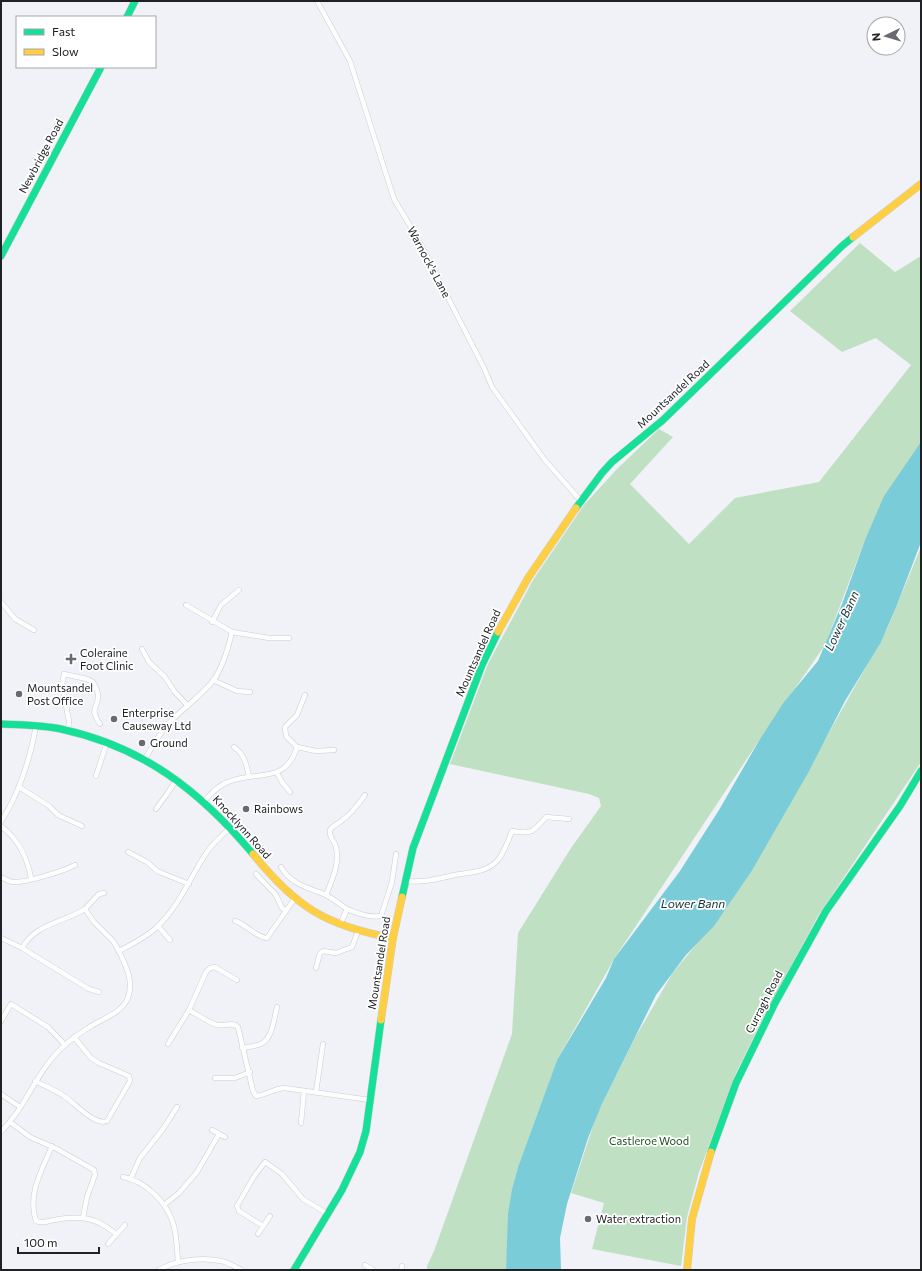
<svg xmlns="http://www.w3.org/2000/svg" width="922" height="1271" font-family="Commissioner,sans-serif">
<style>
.green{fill:#bfe0c2}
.water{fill:#7accd8}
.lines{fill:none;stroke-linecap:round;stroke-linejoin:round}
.street-casing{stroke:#cbcdd1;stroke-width:5.5}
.fast-casing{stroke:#cbcdd1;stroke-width:8}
.slow-casing{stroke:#cbcdd1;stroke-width:8}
.street{stroke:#fdfdfe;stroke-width:4.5}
.fast{stroke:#16e098;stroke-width:7}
.slow{stroke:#ffcf43;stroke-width:7}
.poi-dot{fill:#696a6f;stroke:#fff;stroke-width:1.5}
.labels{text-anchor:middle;stroke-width:3.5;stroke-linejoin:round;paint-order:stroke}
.street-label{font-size:11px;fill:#202125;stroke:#fff}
.poi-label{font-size:11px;fill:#202125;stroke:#fff;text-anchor:start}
.park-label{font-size:11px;fill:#1c4f1e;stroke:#fff}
.water-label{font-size:12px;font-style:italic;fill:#173034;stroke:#fff}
</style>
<rect width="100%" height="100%" fill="#f0f2f8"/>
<g class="green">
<path d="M860,243L895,272L921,256V443L865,540L825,645L760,739L614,959L557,1060L518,1167L512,1189L506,1270H427V1266L434,1251L512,1034L518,933L571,848L601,806L599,798L589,794L450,764L488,664L533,580L584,505L617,469L659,429L673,437L630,484L689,544L735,498L819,482L911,365L876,338L842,352L790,311Z"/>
<path d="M921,547V762L818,916L761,1022L736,1073L699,1172L687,1217L681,1266L592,1249L604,1203L571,1193L597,1114L635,1038L672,974L727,907L768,842L887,629Z"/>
</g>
<path class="water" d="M921,442V542L897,605L881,642L845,701L808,773L751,872L714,926L686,955L656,995L601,1106L588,1138L567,1204L560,1238L561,1270H506L508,1214L512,1189L518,1167L557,1060L606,978L614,959L680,871L719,810L760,739L784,702L818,661L842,604L865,540L884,496Z"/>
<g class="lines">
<defs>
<g id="street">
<path d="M317,1L350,61L394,199L418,239L484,368L492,387L544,459L581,501"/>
<path d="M1,602L15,619L34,630"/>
<path d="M186,605L232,632"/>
<path d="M212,622L221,605L239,590"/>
<path d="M142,649L149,662L165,677L174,691L188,706"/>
<path d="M213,680L237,691L250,692"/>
<path d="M68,731L69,721L62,685L64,674L87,679L93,682C95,686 98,691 98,695C99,709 88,706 100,724"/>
<path d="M234,747C245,755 246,764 249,776"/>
<path d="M297,747L286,736L285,727L297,715L305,695"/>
<path d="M145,759C152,747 159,734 169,723C183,708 200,697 213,681C223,667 228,649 232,632L269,638H289"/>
<path d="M277,773L282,782L290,792"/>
<path d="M96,776L107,742"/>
<path d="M19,787L49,806L58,815L82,826"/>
<path d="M204,801C211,794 218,785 228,782C257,770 285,785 297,747L316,751L334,750"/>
<path d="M156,809L167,794L177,779"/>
<path d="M1,822C19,793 30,760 36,726"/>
<path d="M1,826C19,840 27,857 31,878"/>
<path d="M128,852L147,862L157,871L189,884"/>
<path d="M281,867C290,884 309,888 326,895C333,899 340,904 347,909"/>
<path d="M256,874L276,895L282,908L286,911"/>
<path d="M1,877C5,879 8,881 12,882C26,883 64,871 75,865"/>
<path d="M405,881C426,883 439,878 460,874C473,872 486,872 497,861C503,855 509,839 512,831C532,835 534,831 546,817L569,819"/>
<path d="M326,895C332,880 340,864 336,847C335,841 328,837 330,830C332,826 336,825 340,822C350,815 358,805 365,795"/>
<path d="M85,909L99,894L104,893"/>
<path d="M235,921C246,924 257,938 267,938L295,898"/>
<path d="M340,925L347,909C357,913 369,918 381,916L392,882L396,854"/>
<path d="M158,926L170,940"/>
<path d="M1,938L22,948L89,989L99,992"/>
<path d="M22,948C35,924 64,922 85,909L94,922L113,941L119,951"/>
<path d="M316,968L320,953L323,951L336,953L352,947L358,931"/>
<path d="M189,1010C198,1015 208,1022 217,1025C225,1027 232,1021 238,1027L253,1091L256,1096C266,1095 274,1089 284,1088L370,1100"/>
<path d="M1,1021L11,1004L48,1027L65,1045"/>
<path d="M168,1044L189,1010L206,972L210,968L215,967L237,980"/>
<path d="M242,1048C248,1047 256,1046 261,1044C273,1038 274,1018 277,1007"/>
<path d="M215,1078H235L250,1072"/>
<path d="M35,1081C45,1086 55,1090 64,1096C74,1102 94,1126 107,1121L130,1081L129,1076L99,1063L91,1058L74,1037"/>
<path d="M316,1092L323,1044"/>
<path d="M1,1094L20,1107"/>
<path d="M10,1122L30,1137L57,1149L94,1170L95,1175L87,1197L83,1218"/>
<path d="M301,1123L304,1091"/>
<path d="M212,1130L225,1137"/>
<path d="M1,1132C8,1124 14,1117 20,1108C34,1086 45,1062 66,1044C73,1038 80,1033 88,1028C101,1019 120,1014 127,1000C135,983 126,966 119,951C132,944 147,937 158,926C180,905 190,877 207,852C213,843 222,835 230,828"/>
<path d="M52,1146C42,1170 27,1194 36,1221C41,1224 48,1221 54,1220C80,1215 96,1217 116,1234"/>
<path d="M123,1177C145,1181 166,1201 173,1223C177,1235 177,1250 178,1262"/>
<path d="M131,1178L140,1158L163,1129L177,1107"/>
<path d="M164,1205L179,1193L197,1172L219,1134"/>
<path d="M263,1226L239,1211L237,1206L253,1178L265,1162L282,1174L303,1199L328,1214"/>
<path d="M258,1234L270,1216"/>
<path d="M108,1244L125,1225"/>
<path d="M365,1265L373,1270"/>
<path d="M159,1270C176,1260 202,1257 221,1261C228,1262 235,1267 242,1270"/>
<path d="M401,1270L402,1266"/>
</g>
<g id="fast">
<path d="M127,17L135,1"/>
<path d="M1,256L101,67"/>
<path d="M576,508L602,473L612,462L663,420L842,246L853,237"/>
<path d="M1,724C21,725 42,725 61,729C144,747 200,791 253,854"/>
<path d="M402,897L413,848L482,665L498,632"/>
<path d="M711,1152L736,1083L775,1003L826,911L900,806L921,771"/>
<path d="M294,1270L342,1190L360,1152L366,1131L381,1020"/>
</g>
<g id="slow">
<path d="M853,237L921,184"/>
<path d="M498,632L528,578L576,508"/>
<path d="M253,854C296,907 326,926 393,938"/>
<path d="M381,1020L393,938L402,897"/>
<path d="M687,1270L692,1219L711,1152"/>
</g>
</defs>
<use href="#street" class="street-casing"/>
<use href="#fast" class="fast-casing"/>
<use href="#slow" class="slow-casing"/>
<use href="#street" class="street"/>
<use href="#fast" class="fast"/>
<use href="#slow" class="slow"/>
</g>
<g class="poi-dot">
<path d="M69 653h4v4h4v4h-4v4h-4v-4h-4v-4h4z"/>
<circle cx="19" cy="694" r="4"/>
<circle cx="114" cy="719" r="4"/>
<circle cx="142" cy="743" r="4"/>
<circle cx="246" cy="809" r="4"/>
<circle cx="588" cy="1219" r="4"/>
</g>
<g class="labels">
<g class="street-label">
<text transform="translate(41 156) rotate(-62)" y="4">Newbridge Road</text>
<text transform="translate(429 262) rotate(62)" y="4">Warnock's Lane</text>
<text transform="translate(673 394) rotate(-43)" y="4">Mountsandel Road</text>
<text transform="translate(478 653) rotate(-66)" y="4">Mountsandel Road</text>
<text transform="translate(242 827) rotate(48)" y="4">Knocklynn Road</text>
<text transform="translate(379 963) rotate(-81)" y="4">Mountsandel Road</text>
<text transform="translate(764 1002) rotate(-63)" y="4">Curragh Road</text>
</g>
<g class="poi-label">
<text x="80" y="657">Coleraine<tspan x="80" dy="13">Foot Clinic</tspan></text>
<text x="27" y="692">Mountsandel<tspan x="27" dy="13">Post Office</tspan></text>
<text x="122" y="717">Enterprise<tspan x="122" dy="13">Causeway Ltd</tspan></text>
<text x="150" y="747">Ground</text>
<text x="254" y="813">Rainbows</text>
<text x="596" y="1223">Water extraction</text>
</g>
<g class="park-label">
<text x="649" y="1145">Castleroe Wood</text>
</g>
<g class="water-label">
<text transform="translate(842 621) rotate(-65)" y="4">Lower Bann</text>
<text x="693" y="908">Lower Bann</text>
</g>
</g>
<rect width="922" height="1271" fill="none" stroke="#202125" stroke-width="4"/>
<rect x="16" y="16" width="140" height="52" fill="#ffffff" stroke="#a6a6a8"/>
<rect x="24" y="29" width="20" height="6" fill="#16e098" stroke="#a6a6a8"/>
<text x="52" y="36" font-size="12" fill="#202125">Fast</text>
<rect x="24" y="49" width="20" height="6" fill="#ffcf43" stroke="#a6a6a8"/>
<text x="52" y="56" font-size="12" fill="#202125">Slow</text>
<g transform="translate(886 36) rotate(265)"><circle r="19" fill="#ffffff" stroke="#a6a6a8"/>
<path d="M0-3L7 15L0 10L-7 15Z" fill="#696a6f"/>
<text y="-6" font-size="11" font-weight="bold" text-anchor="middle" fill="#202125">N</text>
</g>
<path d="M18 1247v6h81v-6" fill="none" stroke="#202125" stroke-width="2"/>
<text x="24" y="1247" font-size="12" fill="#202125" stroke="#ffffff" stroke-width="3" paint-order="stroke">100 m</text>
</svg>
